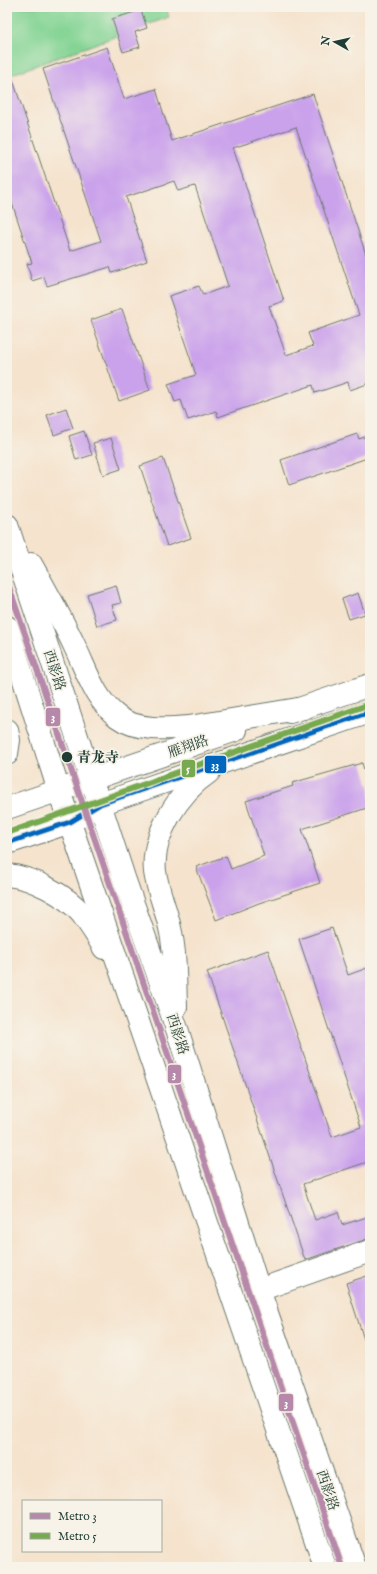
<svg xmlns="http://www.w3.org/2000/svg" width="377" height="1574" font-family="'IM FELL English','Noto Serif SC',serif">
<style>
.green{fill:#84d494;stroke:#528864}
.building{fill:#caa2eb;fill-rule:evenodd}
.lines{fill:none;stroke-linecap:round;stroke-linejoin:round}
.minor-casing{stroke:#6a776a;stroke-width:24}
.major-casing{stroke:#6a776a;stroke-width:24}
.minor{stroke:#fff;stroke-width:22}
.major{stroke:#fff;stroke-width:22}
.bus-1-casing{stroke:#f7f3e8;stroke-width:8}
.bus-1{stroke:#0065bd;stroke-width:5}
.metro-1-casing{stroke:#f7f3e8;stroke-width:9}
.metro-2-casing{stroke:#f7f3e8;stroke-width:9}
.metro-1{stroke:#b688a9;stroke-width:6}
.metro-2{stroke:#77a950;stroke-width:6}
.stop-dot{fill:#1f3d34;stroke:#f7f3e8;stroke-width:1.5}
.labels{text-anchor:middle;stroke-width:3.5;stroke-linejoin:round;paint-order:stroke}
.street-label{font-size:14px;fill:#1f3d34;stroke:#f7f3e8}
.stop-label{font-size:14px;font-weight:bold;fill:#1f3d34;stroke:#f7f3e8;text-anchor:start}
.line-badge{stroke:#f7f3e8;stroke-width:1.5}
.badge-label{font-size:11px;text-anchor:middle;font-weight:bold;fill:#fff}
</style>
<rect width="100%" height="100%" fill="#f7f3e8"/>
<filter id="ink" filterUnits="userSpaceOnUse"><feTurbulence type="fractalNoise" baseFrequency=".025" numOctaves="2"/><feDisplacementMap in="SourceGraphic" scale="8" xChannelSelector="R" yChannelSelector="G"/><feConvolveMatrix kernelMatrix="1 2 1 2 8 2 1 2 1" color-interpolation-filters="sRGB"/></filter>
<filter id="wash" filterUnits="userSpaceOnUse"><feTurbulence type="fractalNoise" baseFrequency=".012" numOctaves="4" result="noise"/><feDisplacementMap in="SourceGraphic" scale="16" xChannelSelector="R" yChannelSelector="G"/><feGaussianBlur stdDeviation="0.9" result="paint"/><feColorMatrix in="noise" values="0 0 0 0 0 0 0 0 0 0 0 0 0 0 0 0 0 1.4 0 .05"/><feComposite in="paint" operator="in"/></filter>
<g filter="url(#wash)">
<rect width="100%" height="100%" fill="#f5e3cd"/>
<path class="green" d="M7,7H166L169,17L7,76Z"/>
<g id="blocks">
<g class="building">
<path d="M141,10L147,28L135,32L140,47L123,52L112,19Z"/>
<path d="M107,47L124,99L156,89L172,141L313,94L370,267V383L350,390L348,382L315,393L313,385L218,417L216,411L188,420L181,400L175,402L168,384L196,375L169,296L199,286L203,295L228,286L195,186L178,191L174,181L126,197L147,261L112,273L110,267L47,286L44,277L32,281L27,264L32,263L7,188V72L10,71L70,251L101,241L43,69ZM296,127L359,315L308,333L313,346L286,355L269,306L284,301L233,148Z"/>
<path d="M122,309L150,390L119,401L91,320Z"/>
<path d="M66,408L73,428L54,435L47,415Z"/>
<path d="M84,431L92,455L76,460L69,436Z"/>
<path d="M357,434L359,439L370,435V457L289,485L281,460Z"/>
<path d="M111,438L121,469L103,475L93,443Z"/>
<path d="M163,458L191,538L167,546L140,466Z"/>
<path d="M116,585L121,603L112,605L117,620L97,626L87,594Z"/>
<path d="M358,593L365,614L349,619L342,599Z"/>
<path d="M362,763L370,789V807L302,829L320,883L259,903L216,920L196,867L226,856L231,869L264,856L246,801L293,786L292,783Z"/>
<path d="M332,928L348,975L370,967V1161L303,1184L315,1220L338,1212L342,1225L370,1216V1238L305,1260L207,972L268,950L332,1137L361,1127L299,939Z"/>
<path d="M370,1275V1348L367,1349L346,1283Z"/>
</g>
</g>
</g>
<g filter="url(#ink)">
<use href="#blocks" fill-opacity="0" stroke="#6a776a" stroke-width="1"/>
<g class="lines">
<defs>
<path id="minor" d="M259,1290L370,1251"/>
<g id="major">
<path d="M7,525L91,779L100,804L124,878L178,1032L259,1290L355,1567"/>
<path d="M31,564C46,591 62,619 75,647C87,672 95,700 118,717C137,731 167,729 189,727L304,708"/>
<path d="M7,627L59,791L325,1567"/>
<path d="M290,712L370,685"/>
<path d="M7,730L9,740L7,754"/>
<path d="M7,808L236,730"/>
<path d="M7,843L70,822L100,804L370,712"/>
<path d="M7,875C32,877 66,895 82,914C90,925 98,937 104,948"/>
<path d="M176,1007C175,981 176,953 170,928C166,909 158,892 155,872C151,835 179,792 209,772"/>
</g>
</defs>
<use href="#minor" class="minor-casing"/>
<use href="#major" class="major-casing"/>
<use href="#minor" class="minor"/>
<use href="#major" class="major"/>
<defs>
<path id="bus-1" d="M7,843L70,822L100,804L370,712"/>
</defs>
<use href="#bus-1" class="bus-1-casing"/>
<use href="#bus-1" class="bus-1"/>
<defs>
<path id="metro-1" d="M7,581L342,1567"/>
<path id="metro-2" d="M7,833L370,704"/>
</defs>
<use href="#metro-1" class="metro-1-casing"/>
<use href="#metro-2" class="metro-2-casing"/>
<use href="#metro-1" class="metro-1"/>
<use href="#metro-2" class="metro-2"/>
</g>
</g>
<circle class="stop-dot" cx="67" cy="757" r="6"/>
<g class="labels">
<g class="street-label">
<text transform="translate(55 670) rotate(72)" y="5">西影路</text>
<text transform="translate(188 746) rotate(-19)" y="5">雁翔路</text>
<text transform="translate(178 1034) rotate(72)" y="5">西影路</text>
<text transform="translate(328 1490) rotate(71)" y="5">西影路</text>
</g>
<g class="stop-label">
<text x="77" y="762">青龙寺</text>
</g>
</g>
<g class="line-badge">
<rect x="45" y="707" width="16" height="20" rx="4" fill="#b688a9"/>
<rect x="204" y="755" width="23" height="19" rx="4" fill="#0065bd"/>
<rect x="181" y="759" width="15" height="19" rx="4" fill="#77a950"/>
<rect x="167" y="1064" width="15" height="20" rx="4" fill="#b688a9"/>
<rect x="278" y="1393" width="16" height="19" rx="4" fill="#b688a9"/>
</g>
<g class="badge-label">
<text x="53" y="721">3</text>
<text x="215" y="769">33</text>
<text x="188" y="772">5</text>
<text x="174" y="1078">3</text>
<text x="286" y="1407">3</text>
</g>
<rect width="377" height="1574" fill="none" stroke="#f7f3e8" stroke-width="24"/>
<rect x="22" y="1500" width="140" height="52" fill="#f7f3e8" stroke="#a1aaa0"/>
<rect x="30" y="1513" width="20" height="6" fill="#b688a9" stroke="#a1aaa0"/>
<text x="58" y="1520" font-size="12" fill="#1f3d34">Metro 3</text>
<rect x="30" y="1533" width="20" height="6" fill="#77a950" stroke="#a1aaa0"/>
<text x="58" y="1540" font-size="12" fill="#1f3d34">Metro 5</text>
<g transform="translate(335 42) rotate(278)" stroke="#f7f3e8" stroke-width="3" paint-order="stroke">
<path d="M0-3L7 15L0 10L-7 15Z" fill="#1f3d34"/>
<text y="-6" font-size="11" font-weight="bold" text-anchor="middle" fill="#1f3d34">N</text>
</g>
</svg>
